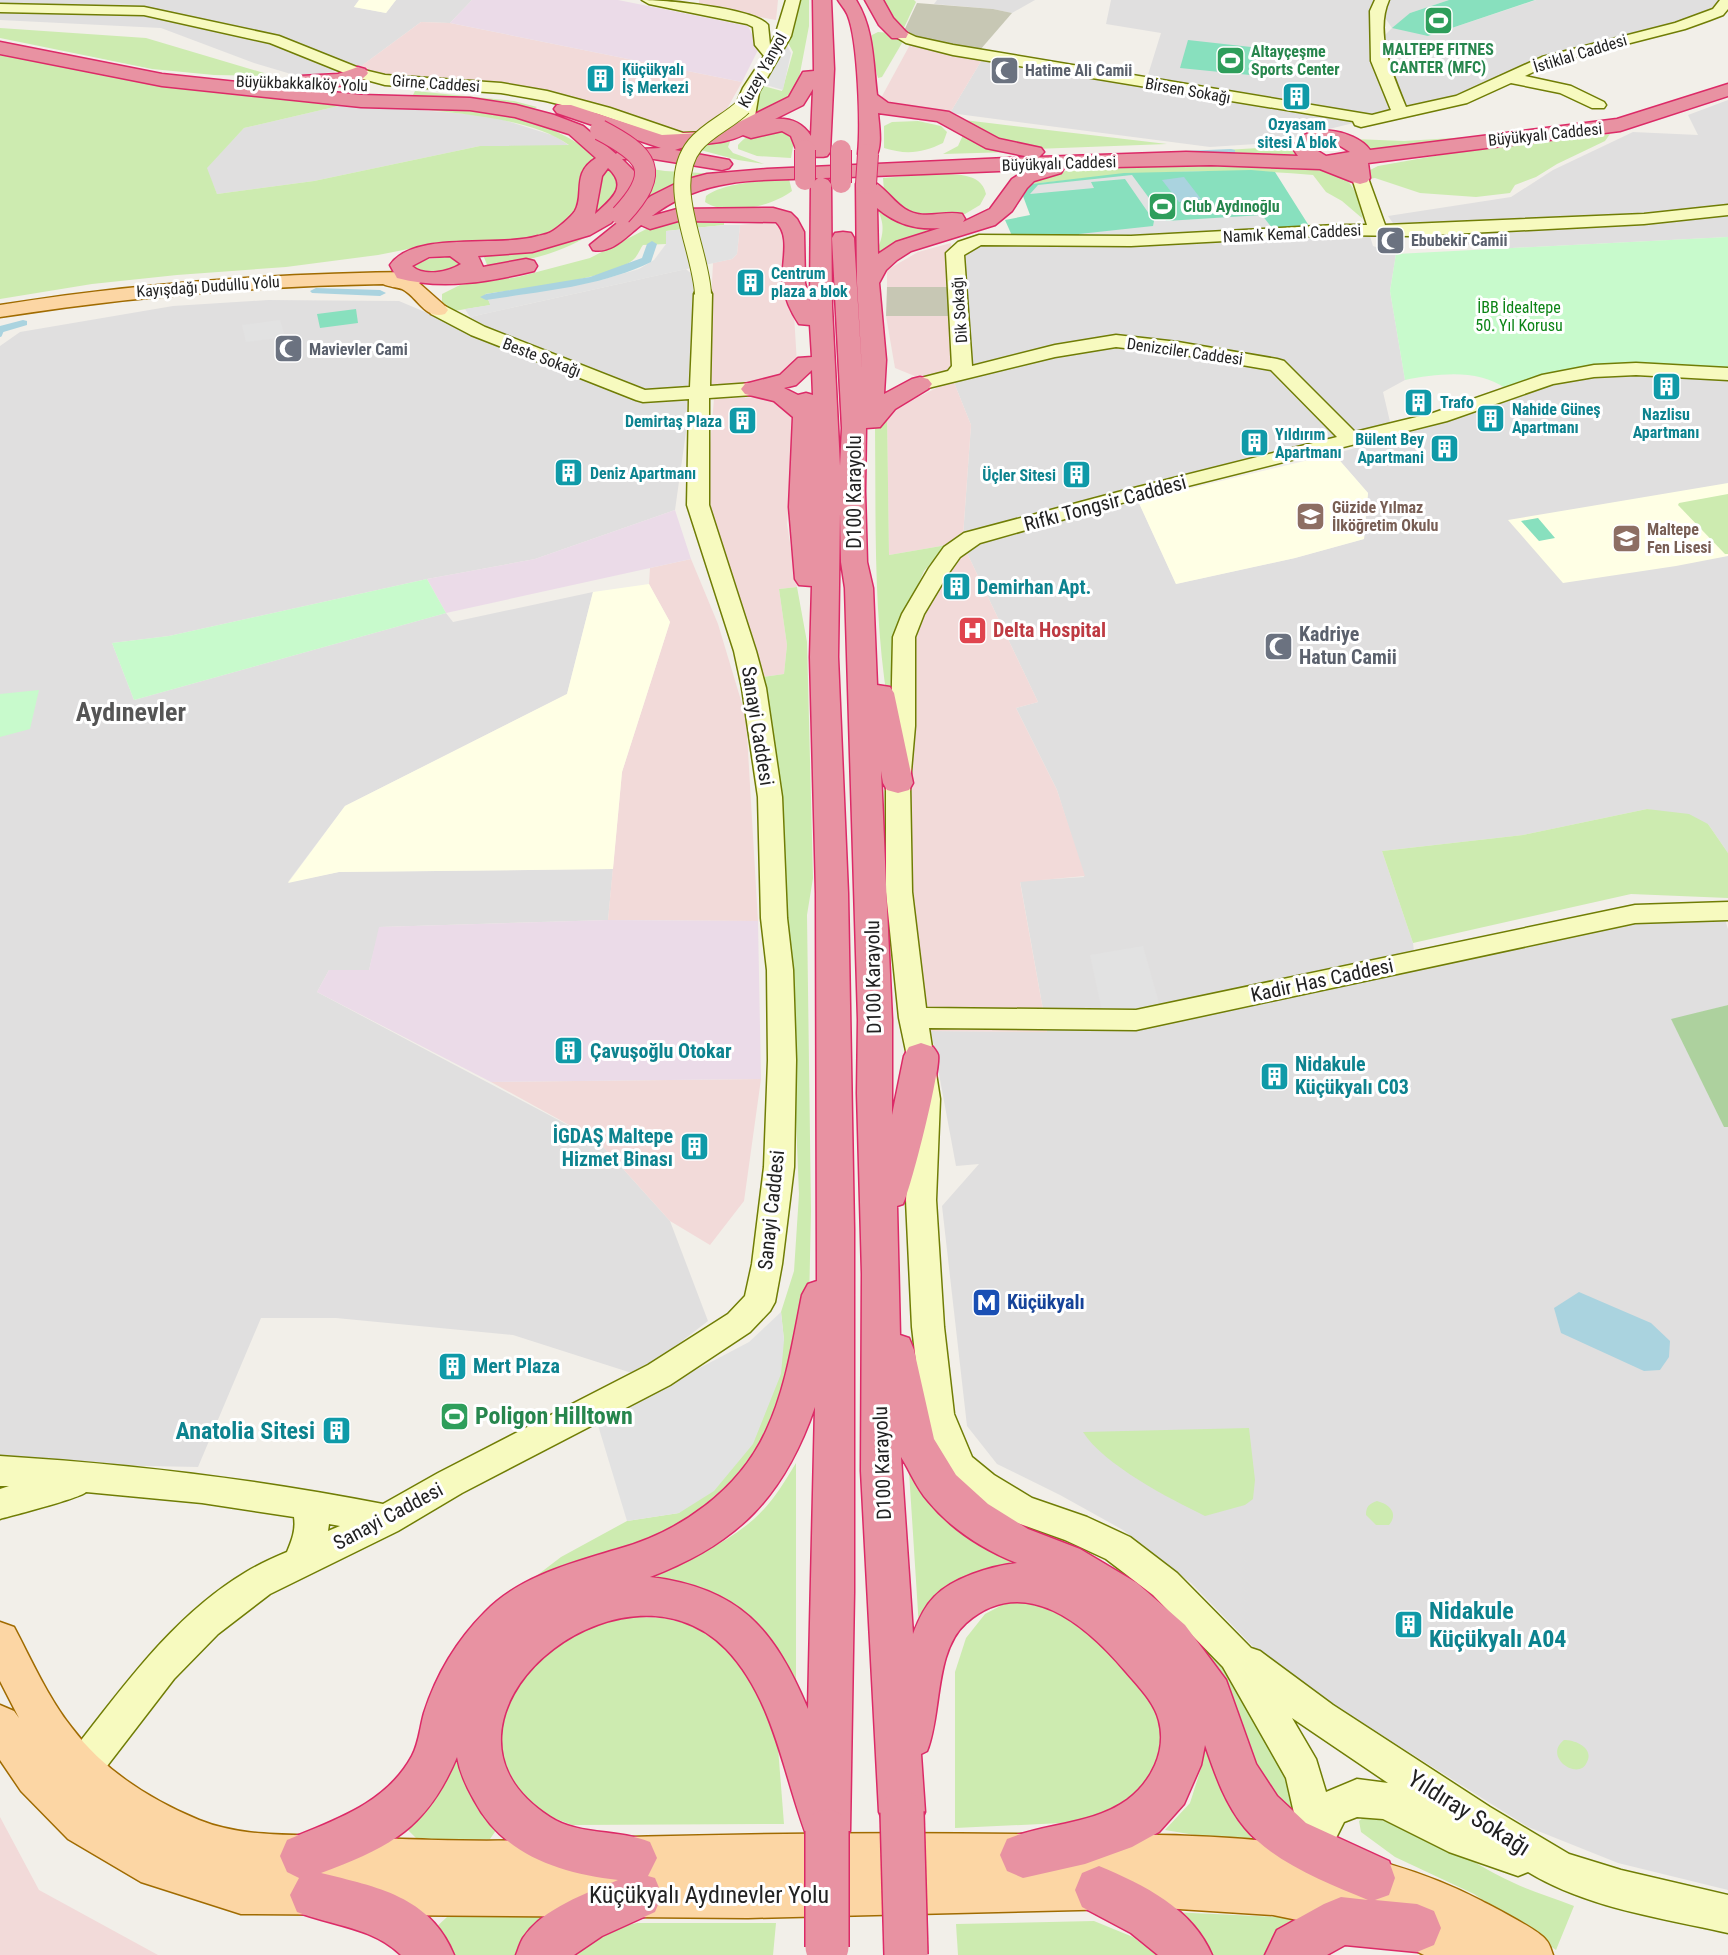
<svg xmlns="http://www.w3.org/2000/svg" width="1728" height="1955" font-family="'Roboto Condensed',sans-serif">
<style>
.residential{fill:#e0dfdf}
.commercial{fill:#f2dad9}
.industrial{fill:#ebdbe8}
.education{fill:#ffffe5}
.construction{fill:#c7c7b4}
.grass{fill:#cdebb0}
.forest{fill:#add19e}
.park{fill:#c8facc}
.pitch{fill:#88e0be}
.parking{fill:#e2e2e2}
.water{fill:#aad3df}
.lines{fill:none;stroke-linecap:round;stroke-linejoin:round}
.stream{stroke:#aad3df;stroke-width:4}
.canal{fill:#aad3df;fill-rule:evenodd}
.secondary-casing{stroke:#707d05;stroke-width:3}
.primary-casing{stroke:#a06b00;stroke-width:3}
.highway-casing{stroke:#dc2a67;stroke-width:3}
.secondary{fill:#f7fabf;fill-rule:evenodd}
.primary{fill:#fcd6a4;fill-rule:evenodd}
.highway{fill:#e892a2;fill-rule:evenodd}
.secondary-bridge-casing{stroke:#707d05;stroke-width:18;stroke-linecap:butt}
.highway-bridge-far1-casing{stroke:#dc2a67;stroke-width:22;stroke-linecap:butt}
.highway-bridge-casing{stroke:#dc2a67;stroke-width:46;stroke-linecap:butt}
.secondary-bridge{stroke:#f7fabf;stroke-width:16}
.highway-bridge-far1{stroke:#e892a2;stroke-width:20}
.highway-bridge{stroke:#e892a2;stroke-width:43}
.labels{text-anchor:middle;stroke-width:6;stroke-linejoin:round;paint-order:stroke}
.far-leisure-label{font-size:16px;font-weight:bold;fill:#27864d;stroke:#fff;text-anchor:start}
.far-street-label{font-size:16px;fill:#222;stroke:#fff}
.far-culture-label{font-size:16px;font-weight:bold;fill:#0d838f;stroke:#fff;text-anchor:start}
.far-worship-label{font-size:16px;font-weight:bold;fill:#5b616d;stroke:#fff;text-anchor:start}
.far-park-label{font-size:16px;fill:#0c8416;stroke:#fff}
.far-education-label{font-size:16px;font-weight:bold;fill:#785e54;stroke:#fff;text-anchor:start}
.street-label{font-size:20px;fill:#222;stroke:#fff}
.culture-label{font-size:20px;font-weight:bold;fill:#0d838f;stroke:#fff;text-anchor:start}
.health-label{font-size:20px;font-weight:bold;fill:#be3a42;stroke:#fff;text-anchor:start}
.worship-label{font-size:20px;font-weight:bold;fill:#5b616d;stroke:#fff;text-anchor:start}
.transit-label{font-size:20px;font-weight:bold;fill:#164399;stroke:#fff;text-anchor:start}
.near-leisure-label{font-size:24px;font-weight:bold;fill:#27864d;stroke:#fff;text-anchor:start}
.near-culture-label{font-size:24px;font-weight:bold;fill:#0d838f;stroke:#fff;text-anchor:end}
.near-street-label{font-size:24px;fill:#222;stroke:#fff}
.district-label{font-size:26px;font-weight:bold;fill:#555;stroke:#fff}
</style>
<rect width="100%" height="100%" fill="#f2efe9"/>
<g class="residential">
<path d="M0,0H359L354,7L386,13L396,0H472L450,23L421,22L360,67L301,77L254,63L161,28L0,20Z"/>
<path d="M937,0H1035L1012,13L993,9L934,4Z"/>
<path d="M1111,0H1376L1370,9L1377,66L1395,113L1271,143L1210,147L950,113L986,53L1147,78L1161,33L1106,24Z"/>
<path d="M1387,0H1449L1410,13L1428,36L1536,0H1723L1711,11L1678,25L1639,31L1457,98L1405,110L1382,38L1392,28L1381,12Z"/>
<path d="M1728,100V237L1493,249L1411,235L1395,226L1388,216L1511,197L1553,170L1633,132L1698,135L1688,115Z"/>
<path d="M347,104L491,116L555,136L570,146H480L314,181L217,194L206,168L244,128Z"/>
<path d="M1369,233L1373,246L1396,254L1390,291L1405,380L1383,392L1391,426L1352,432L1278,361L1115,338L971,366L964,254L976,246Z"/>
<path d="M686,269L694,276L688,389L644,393L499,334L470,317Z"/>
<path d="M268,300L399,301L637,401L687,399L686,432L675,510L535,559L427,579L169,636L112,643L134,700L446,613L453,622L593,592L567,694L345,806L288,882L339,872L613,869L608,920L380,927L369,970H329L317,992L598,1141L670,1221L708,1321L638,1375L513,1335L336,1318H261L198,1467L0,1463V346L20,332L173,306Z"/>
<path d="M1116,346L1192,354L1272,370L1341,437L1126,489L963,536L971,425L953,380L1049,358Z"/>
<path d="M1669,374L1728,379V853L1708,824L1647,809L1523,835L1382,851L1413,943L1416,969L1642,920L1724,916L1728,929V1005L1672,1020L1724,1126L1728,1127V1890L1618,1863L1528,1827L1272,1666L1191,1583L1123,1530L1060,1495L997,1464L967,1426L942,1206L979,1164L956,1166L931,1031L1047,1032L1020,881L1084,877L1057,790L1016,708L1038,702L966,551L979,543L1138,501L1176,584L1295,558L1364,539L1368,493L1334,454L1436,425L1537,389L1590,376Z"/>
</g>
<g class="commercial">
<path d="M699,0H778L776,20L699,6Z"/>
<path d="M421,22L450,23L742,82L724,114L696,133L683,136L519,88L389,78L360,67Z"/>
<path d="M912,41L986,53L950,113L899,106L881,98Z"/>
<path d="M782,220L789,231L797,364L781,377L758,383L707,385L713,263L732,259L737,254L740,225Z"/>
<path d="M951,243L955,287H887V270L918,252Z"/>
<path d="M886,316H951V369L939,375L917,377L895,368Z"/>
<path d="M953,380L971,425L963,536L947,545L889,555L887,412Z"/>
<path d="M764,397L788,403L797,414L787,524L797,587L779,589L787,645L784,674L763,677L706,492L714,399Z"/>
<path d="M966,551L1038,702L1016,708L1057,790L1085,876L1020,882L1047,1032L931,1031L908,890L912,636L940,572Z"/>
<path d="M691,559L718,624L746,717L758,921L608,920L622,772L670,622L649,584L650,568Z"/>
<path d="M761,1079L744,1201L710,1245L670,1221L598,1141L491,1082Z"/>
<path d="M0,1817L39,1890L158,1955H0Z"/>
</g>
<g class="industrial">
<path d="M472,0H618L748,26L759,48L742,82L450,23Z"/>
<path d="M675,510L691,559L446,613L427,579L535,559Z"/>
<path d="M608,920L758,921L761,1079L491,1082L317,992L329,970H369L379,927Z"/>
</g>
<g class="education">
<path d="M359,0H396L386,13L354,7Z"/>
<path d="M1334,454L1368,493L1364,539L1295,558L1176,584L1138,501Z"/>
<path d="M1728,483V556L1676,566L1563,583L1508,520Z"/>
<path d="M649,584L670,622L622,772L613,869L339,872L288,883L345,806L567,694L593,592Z"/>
</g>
<g class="construction">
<path d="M917,3L993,9L1012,13L980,50L922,41L903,33Z"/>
<path d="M887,287H955L951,316H886Z"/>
</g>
<g class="grass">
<path d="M798,0H809V26L796,94L751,119L754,101L763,86L782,91L793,52L786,39Z"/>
<path d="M881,0H914L916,2L902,32Z"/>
<path d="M0,28L146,38L274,76L214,75L152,69L0,38Z"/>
<path d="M878,32L890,33L901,40L902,43L882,77L878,78L871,52L872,35Z"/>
<path d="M0,53L347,104L244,128L207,168L217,194L314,181L480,146L569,145C533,119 464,114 419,109C480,103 551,119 599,158L576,211L560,229L530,241L477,245L439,243L378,255L286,267L177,275L92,284L0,299Z"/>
<path d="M415,91L514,101L537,107L532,110L411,99Z"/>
<path d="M964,120L1167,144L1035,149L1003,145Z"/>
<path d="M918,121L941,126L947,132L943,143C923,153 906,155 884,148V126L892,122Z"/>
<path d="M776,128L792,133L794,141L791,158L757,156L738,149V145C748,133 762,131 776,128Z"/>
<path d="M1610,134L1605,141L1557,164L1536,177L1515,185L1510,193L1476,197L1420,193L1375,178L1368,179L1366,172L1378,166L1480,148Z"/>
<path d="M963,135L1011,152L943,154L958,146Z"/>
<path d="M1469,137L1470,139L1363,155L1354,139L1404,141Z"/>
<path d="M731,139L728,147L733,153L764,164L738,160L674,143L706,144Z"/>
<path d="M1292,146L1293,152L1305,160L1173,153Z"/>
<path d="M1234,164C1260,166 1324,164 1344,178C1357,187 1359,205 1363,219L1342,201L1326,192L1313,175C1219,166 1125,173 1031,184L1047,174L1067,171L1171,165Z"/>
<path d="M609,165L621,186L614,201L588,220L595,179Z"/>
<path d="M632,166L665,171L720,174L641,208L636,174Z"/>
<path d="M934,174C953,175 981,171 986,194L980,205L965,214L949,219L909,215L884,191L883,178Z"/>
<path d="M789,179L792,191C773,206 727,217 705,202L706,196C724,182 766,181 789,179Z"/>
<path d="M877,209C909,228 924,227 961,223L899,242L876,253C883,237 886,225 877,209Z"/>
<path d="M680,218L724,221V225L666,231V244L643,245C640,249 637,257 633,260C608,280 519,289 485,294L491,305L454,311L442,305V294L460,285L518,277L590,258L658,223Z"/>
<path d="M599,229C562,254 531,260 488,267L483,255L538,250Z"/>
<path d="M449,257L466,261L459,271L424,275L412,266L421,260Z"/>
<path d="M887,412L889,555L947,545L924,571L908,607L894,647L888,704C873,613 876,517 875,424Z"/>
<path d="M1728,494V554H1725L1678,505L1679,503Z"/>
<path d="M797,587L807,642L813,878L807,915L811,1211L809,1305L772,1437L722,1507L493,1609L561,1557L627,1521L679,1513L784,1340L781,1312L794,1271L799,1194L784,827L763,677L784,674L787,645L779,589Z"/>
<path d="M1647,809L1689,814L1708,824L1728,853V898L1631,894L1413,943L1382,851L1523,835Z"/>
<path d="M1249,1428L1255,1480L1253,1499L1245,1505L1205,1516C1170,1499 1104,1465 1083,1432Z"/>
<path d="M908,1456L1053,1566L1017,1575L920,1643Z"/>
<path d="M796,1463V1681L773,1648L657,1588L654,1577C687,1560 726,1544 754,1519C772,1503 784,1483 796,1463Z"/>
<path d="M1377,1501C1389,1504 1399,1513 1389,1525H1376L1366,1515C1366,1506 1369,1504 1377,1501Z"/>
<path d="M1008,1602L1063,1605L1166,1712L1160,1781L1107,1816L1062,1823L955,1828V1672L966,1638L985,1614Z"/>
<path d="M1163,1607L1231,1672L1269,1733L1308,1825L1280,1808Z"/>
<path d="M631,1617L664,1618L692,1625L714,1639L756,1681L776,1722L784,1824L572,1825L541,1813L512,1789L492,1736L507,1699L536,1659L592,1626Z"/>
<path d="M1202,1704L1255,1818L1249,1844L1165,1830L1190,1803L1202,1765Z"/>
<path d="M1564,1740C1576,1740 1594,1748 1587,1762C1579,1782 1542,1757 1564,1740Z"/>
<path d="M468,1755L499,1826L490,1839L419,1841L408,1830L434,1794L450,1757Z"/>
<path d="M1363,1818C1420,1821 1463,1860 1514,1883C1533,1892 1554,1898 1574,1906L1556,1950L1474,1894L1395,1857L1361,1832L1359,1821Z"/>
<path d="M1171,1912L1299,1918L1273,1955H1205Z"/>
<path d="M561,1913L528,1955H453L432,1931L447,1917Z"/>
<path d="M1094,1921L1133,1937L1156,1955H958L956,1924Z"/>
<path d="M637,1923H776L773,1955H570L610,1929Z"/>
</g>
<path class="forest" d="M1728,1005V1127H1724L1671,1019Z"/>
<g class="park">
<path d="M1728,237V372L1592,366L1506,389C1478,368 1437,374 1405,380L1390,291L1396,254Z"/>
<path d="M427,579L446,613L134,700L112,643L169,636Z"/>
<path d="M39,690L30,729L0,737V694Z"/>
</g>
<g class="pitch">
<path d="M1449,0H1535L1428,36L1392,28L1410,13Z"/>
<path d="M1188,40L1260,48L1250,75L1180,68Z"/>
<path d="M1251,170L1275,172L1311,229L1130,239L1013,238L1005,220L1030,215L1023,196L1031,184L1124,173Z"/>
<path d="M356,309L358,323L320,328L317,314Z"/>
<path d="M1538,518L1555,538L1539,541L1521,521Z"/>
</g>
<g class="parking">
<path d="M785,41L791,53L783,90L766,85Z"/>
<path d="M1132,175L1166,221L1262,215L1272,228L1162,235H1079V234L1153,226L1154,221L1125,179L1091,182L1094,188L1030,194L1038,185Z"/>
<path d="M724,225H740L737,254L732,259L470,317L465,309L490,305L488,299L601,280L639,269L654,260L666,244V231Z"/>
<path d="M280,320L285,337L246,342L242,325Z"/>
<path d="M1143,946L1162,1014L1102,1011L1090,955Z"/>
<path d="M781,1312L784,1340L781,1374L753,1444L714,1491L679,1513L627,1521L597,1422L749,1342Z"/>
</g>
<g class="water">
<path d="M1184,177L1201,199L1179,202L1162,180Z"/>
<path d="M1579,1292L1651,1323L1670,1341L1669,1357L1660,1370L1644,1371L1561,1333L1554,1308Z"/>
</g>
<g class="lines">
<path class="stream" d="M0,335L2,330"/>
<g class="canal">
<path d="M1231,149L1235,150V154L1184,157L1179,154L1184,151Z"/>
<path d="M652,241L657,244L651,262C599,287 542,291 486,300L480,297L486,294L590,277L642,258L647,244Z"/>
<path d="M316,288L380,290L386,293L380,296L312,293L310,291Z"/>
<path d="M23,320L27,321V325L0,333V326Z"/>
</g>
<defs>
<g id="secondary">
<path d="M642,0C665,0 755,8 768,25L770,45L775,36L786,0H800L791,36L759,92L755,116L747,125L716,140L682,143L598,114L546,101L501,93L385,85L352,76L270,43L144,15L0,12V4L144,7L279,36L364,70L385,75L501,83L547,91L610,108L683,133L707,132L735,119L741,108L736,104L743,88L764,56L755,45L753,27L747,24L649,4Z"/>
<path d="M1375,0H1389C1374,34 1393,75 1406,107L1456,96L1542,57L1675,23L1713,9L1720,0H1728V9L1723,15L1710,20L1685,29L1552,63L1525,76L1571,86L1604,102L1606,105L1604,108H1592L1560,93L1511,83L1467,103L1361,127L1355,125L1353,121L953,55L906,43L891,34L899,29L916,37L953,45L1372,115L1391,110L1371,61L1370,11Z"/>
<path d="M1360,173L1366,174L1368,178L1385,225L1644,214L1728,205V215L1644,224L1412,236L1336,235L1131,246L981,245L964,255L972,366L1055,345L1116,335L1178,342L1277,359L1284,361L1355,432L1433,413L1542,375L1594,365L1636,363L1728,368V380L1636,375L1594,377L1553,384L1447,421L1136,499L980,543L960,557L948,574L924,614L915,637V726L910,783L912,892L926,1008L1136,1010L1635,905L1728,902V920L1635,923L1136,1030L929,1028L940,1099L936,1200L944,1327L954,1414L972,1457L994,1475L1032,1498L1087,1517L1130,1537L1177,1573L1251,1648L1260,1651L1333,1705L1490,1807L1569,1854L1621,1870L1728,1895V1933C1662,1918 1587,1908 1528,1872L1518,1876L1449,1852L1383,1819L1357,1817L1344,1822L1331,1848L1318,1854L1305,1848L1299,1835L1286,1778L1223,1667L1153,1595L1106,1559L1065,1540L1009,1520L970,1497L948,1477L922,1414L912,1327L906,1200L912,1099L907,1056L899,1018L886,892V783L891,726L893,637L902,614L929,568L944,547L964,533L1122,491L1337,437L1271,370L1178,354L1116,347L1055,357L920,390L913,388L910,384L913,380L948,371L952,366L946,253L958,242L979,235L1131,236L1336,225H1367L1352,178L1354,174ZM1292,1718L1388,1783L1357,1779L1326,1792L1316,1759Z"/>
<path d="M703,288L710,290L712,294L710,386L753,383L760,385L763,389L760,393L753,395L709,398V505L756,651L766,688L782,797L787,918L793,970L796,1060L794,1167L782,1264L775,1302L770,1311L750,1332L670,1385L462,1493L398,1531L270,1594L218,1634L174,1679L94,1783L81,1788L68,1783L63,1770L68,1757C121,1690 171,1617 246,1572C259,1564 273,1558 287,1552C292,1540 296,1530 294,1517L202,1503L86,1492C81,1498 14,1515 0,1519V1489L9,1486H0V1456C129,1464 256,1479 383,1504L438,1473L648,1365L728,1314L745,1296L752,1264L764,1167L768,1060L767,970L761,918L758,797L742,688L734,651L687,505L689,399L643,402L636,400L471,335L431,314L429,310L431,306H445L485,327L645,390L690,387L694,294L696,290ZM329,1524L340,1526L328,1531Z"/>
</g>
<g id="primary">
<path d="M417,272L424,274L427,278L419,283L445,306L448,310L445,314C425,320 418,297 402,289C396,287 389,287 383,284C255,286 127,297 0,317V305C139,283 277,273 417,272Z"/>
<path d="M0,1622L14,1627C32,1661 48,1698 72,1728C103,1770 151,1800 199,1820C241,1837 287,1834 331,1836C398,1839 465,1842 532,1840C696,1834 860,1832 1024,1834C1181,1836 1338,1826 1482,1901C1495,1908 1539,1930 1546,1940C1550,1944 1551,1950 1553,1955H1424L1410,1948L1351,1931L1273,1915L1163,1908L748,1918L241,1914L141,1882L68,1839L21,1791L0,1760V1705L14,1711L19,1718L0,1681Z"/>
</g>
<g id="highway">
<path d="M813,0H831L834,69L830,152L827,156C820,158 805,156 798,154L791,136L782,131L751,138L743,135C721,146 695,142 675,150L729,160L732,164L729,168L722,170L654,159H622L637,174L639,186L628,205L611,223L590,235L532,252L478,256L483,267L526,259L534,261L537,266L534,271C489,282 442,290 397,278L390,265C414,230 497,248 538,236C542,235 548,234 551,232C557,229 571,217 575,211C585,194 571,173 596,158L569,134L515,117L470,110L361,107L162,86L0,54V42L162,74L361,95L470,98L516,105L554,115L583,126L616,154L619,150L661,148L557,113L554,109L557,105H571L662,135L719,132L789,97L803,72L814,71ZM813,89L811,136C802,122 790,118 775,119L803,105ZM608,168C629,187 611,199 595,214L602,176ZM450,256L461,264C448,272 424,277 412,266L429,257Z"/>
<path d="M838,0H856C874,29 873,62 877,95L888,103L949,112L999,139L1041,148L1044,152L1039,157L1186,152L1298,156L1293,149C1302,120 1355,129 1370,150L1617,119L1728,84V96L1620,131L1368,163L1370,178L1367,182L1360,184L1353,182L1320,169L1211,165L1064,168L1061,173L1034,181L1027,188L1012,211L995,225L911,251L897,260L886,270L879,283L886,360L884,394L912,379L920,377L928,379L932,384L928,389L895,409L880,427L866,428L865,491L867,562L873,588L877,685L890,687L894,693L913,783L909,790L898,793L887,790L883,783L881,771L892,1020V1115L904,1056L909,1047L921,1043L933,1047C935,1050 937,1052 938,1055C941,1069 911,1189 903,1204L897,1206L900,1335L909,1338L914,1350L934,1439L956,1475L988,1504L1028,1529L1080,1549L1137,1583L1185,1625L1226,1680L1256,1764L1277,1796L1306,1823L1389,1861L1395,1878L1389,1895L1375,1900L1417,1904L1434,1911L1441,1928L1434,1945L1417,1952L1345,1945L1327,1955H1265L1277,1930L1324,1904L1341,1897L1368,1900C1327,1883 1273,1862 1245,1828C1225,1804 1215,1774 1205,1745L1201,1765L1184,1804L1159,1832L1132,1847L1085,1864L1023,1878L1007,1871L1000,1855L1007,1839C1045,1823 1092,1825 1127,1800C1151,1782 1167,1751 1159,1721C1155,1703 1138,1686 1126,1672C1087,1626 1025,1571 966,1623C934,1651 942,1715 927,1751L921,1754L925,1812L918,1828L902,1835L886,1828L879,1812L861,1471L862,1274L857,1093L858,1020L845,588L841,562L840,513L838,657L848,893L854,1229V1592L850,1831L843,1847L827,1854L811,1847C784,1783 777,1702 726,1649C620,1541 404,1723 550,1817C579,1836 619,1829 650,1842L657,1858L648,1876L655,1878L662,1895L655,1912L602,1936L574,1955H516C518,1950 520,1943 523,1938C543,1908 587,1893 618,1880C559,1873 503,1855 474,1800C466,1786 460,1773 457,1757C427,1828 391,1847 321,1873C377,1887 430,1896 454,1955H401C372,1927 333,1926 297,1912L290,1895L299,1878L287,1872L280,1856L287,1840C334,1820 386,1804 412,1756C419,1743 420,1727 424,1713C436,1675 457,1640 485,1612C520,1576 572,1563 618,1549C680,1532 739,1490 766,1431C786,1389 793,1340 802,1295L808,1284L817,1281L816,893L810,657L812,586L799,585L795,579L789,507L793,417L774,401L745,394L741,389L745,384L780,375L798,358L812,357L810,325L799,324C791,312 785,299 783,285C780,265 792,237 776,222L678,221L650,229L641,225C627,236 612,254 593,250L590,245L651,196L681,181L707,174L767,169L1030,157L986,148L937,121L878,113C879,126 883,147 875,158H861L858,154C861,125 858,41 848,16C846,10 841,5 838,0ZM1321,143L1337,144L1350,152L1326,156L1313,148ZM1026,170L1012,179L990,209L963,222L965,219L962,214C942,210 924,221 905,209C889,199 878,175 859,180L856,184L857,283L862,371L854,238L851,233L843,232L835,233L832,238L842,428L840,466L832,307L831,184L828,180L823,178ZM818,178L811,184L810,301L805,283L804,232L797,219L791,213L773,208L677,209L652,216C705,176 755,181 818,178ZM877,208C896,224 915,230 940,228L896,242L878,254ZM812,370L813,395L806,393L798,395L784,388L796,385ZM815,1407L808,1709C774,1629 740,1588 650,1577C739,1543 784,1496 815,1407ZM901,1457C910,1471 917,1489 928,1501C951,1529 984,1550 1017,1563C991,1566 952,1578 934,1597C924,1607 918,1621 913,1634Z"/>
<path d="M865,0H883L893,18L908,34L906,38H892L879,25Z"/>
<path d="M358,67L365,69L368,73C356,90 318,88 300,84L297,80L300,76L338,74Z"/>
<path d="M1099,1866C1144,1885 1192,1908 1212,1955H1158L1131,1933L1082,1907L1075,1890L1082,1873Z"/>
</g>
</defs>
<use href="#secondary" class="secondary-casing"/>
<use href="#primary" class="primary-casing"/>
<use href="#highway" class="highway-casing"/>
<use href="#secondary" class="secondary"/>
<use href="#primary" class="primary"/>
<use href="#highway" class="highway"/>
<defs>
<path id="secondary-bridge" d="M703,294C701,249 663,184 695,145C708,129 729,121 743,107"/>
<g id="highway-bridge-far1">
<path d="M600,130C648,155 662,171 621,215"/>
<path d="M805,150V180"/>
<path d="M841,150V183"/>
<path d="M866,184L868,154"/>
</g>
<g id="highway-bridge">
<path d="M902,1812L906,1955"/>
<path d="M827,1831V1947"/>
</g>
</defs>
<use href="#secondary-bridge" class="secondary-bridge-casing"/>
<use href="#highway-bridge-far1" class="highway-bridge-far1-casing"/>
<use href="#highway-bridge" class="highway-bridge-casing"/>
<use href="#secondary-bridge" class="secondary-bridge"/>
<use href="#highway-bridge-far1" class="highway-bridge-far1"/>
<use href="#highway-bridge" class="highway-bridge"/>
</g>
<defs>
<symbol id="stadium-square" viewBox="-11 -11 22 22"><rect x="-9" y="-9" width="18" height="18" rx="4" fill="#2e9e5b" stroke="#fff"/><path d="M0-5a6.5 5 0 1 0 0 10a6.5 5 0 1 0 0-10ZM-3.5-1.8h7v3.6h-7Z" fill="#fff"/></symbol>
<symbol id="mosque-square" viewBox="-11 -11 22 22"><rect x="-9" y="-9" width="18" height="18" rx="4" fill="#6b7280" stroke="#fff"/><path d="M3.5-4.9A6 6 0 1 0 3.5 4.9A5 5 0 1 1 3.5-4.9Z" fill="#fff"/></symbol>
<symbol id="building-square" viewBox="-11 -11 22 22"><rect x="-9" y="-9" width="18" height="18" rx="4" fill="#0f9aa8" stroke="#fff"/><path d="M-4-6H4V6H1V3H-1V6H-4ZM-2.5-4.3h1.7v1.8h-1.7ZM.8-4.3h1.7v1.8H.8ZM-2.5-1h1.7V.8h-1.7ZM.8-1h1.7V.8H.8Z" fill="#fff"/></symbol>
<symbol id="school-square" viewBox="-11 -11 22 22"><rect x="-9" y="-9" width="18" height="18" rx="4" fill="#8d6e63" stroke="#fff"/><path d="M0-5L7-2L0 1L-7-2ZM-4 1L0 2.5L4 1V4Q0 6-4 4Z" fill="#fff"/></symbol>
<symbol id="hospital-square" viewBox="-11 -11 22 22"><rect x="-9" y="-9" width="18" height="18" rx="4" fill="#e0444e" stroke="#fff"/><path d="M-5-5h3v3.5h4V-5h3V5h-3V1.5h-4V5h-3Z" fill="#fff"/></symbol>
<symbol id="metro-square" viewBox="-11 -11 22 22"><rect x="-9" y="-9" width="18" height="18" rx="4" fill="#1a4fb4" stroke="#fff"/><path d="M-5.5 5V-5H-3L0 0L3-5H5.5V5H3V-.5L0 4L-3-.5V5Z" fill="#fff"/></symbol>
</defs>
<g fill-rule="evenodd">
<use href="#stadium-square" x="1422" y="4" width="33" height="33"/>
<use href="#stadium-square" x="1214" y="44" width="33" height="33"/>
<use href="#mosque-square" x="988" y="54" width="33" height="33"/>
<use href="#building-square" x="584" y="62" width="33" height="33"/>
<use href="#building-square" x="1280" y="80" width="33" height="33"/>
<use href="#stadium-square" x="1146" y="190" width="33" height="33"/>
<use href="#mosque-square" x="1374" y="224" width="33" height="33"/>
<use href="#building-square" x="734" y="266" width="33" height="33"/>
<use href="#mosque-square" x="272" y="332" width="33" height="33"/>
<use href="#building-square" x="1650" y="370" width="33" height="33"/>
<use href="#building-square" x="1402" y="386" width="33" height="33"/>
<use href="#building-square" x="1474" y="402" width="33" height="33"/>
<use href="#building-square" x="726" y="404" width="33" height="33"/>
<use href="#building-square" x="1238" y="426" width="33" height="33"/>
<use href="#building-square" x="1428" y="432" width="33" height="33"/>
<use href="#building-square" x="552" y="456" width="33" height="33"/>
<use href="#building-square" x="1060" y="458" width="33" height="33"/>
<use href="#school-square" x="1294" y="500" width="33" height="33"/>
<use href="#school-square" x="1610" y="522" width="33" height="33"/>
<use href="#building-square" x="940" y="570" width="33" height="33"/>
<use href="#hospital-square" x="956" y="614" width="33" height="33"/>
<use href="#mosque-square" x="1262" y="630" width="33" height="33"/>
<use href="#building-square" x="552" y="1034" width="33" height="33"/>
<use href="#building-square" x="1258" y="1060" width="33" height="33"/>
<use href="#building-square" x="678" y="1130" width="33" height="33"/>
<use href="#metro-square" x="970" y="1286" width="33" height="33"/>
<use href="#building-square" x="436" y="1350" width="33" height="33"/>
<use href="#stadium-square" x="438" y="1400" width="33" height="33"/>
<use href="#building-square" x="320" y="1414" width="33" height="33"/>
<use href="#building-square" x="1392" y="1608" width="33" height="33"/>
</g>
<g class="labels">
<g class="far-leisure-label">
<text x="1438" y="55" text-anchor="middle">MALTEPE FITNES<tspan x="1438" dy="18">CANTER (MFC)</tspan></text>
<text x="1251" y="57">Altayçeşme<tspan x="1251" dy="18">Sports Center</tspan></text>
<text x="1183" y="212">Club Aydınoğlu</text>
</g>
<g class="far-street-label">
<text transform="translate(1580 53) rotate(-17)" y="6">İstiklal Caddesi</text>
<text transform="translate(762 70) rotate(-61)" y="6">Kuzey Yanyol</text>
<text transform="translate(302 83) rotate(2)" y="6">Büyükbakkalköy Yolu</text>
<text transform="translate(436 83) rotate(4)" y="6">Girne Caddesi</text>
<text transform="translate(1188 90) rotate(10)" y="6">Birsen Sokağı</text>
<text transform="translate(1545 134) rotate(-6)" y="6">Büyükyalı Caddesi</text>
<text transform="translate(1059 163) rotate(-2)" y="6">Büyükyalı Caddesi</text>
<text transform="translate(1292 233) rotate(-3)" y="6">Namık Kemal Caddesi</text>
<text transform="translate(208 286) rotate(-4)" y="6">Kayışdağı Dudullu Yolu</text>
<text transform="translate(959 310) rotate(-94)" y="6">Dik Sokağı</text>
<text transform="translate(1185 351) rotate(8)" y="6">Denizciler Caddesi</text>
<text transform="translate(542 357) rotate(21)" y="6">Beste Sokağı</text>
</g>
<g class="far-culture-label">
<text x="622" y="75">Küçükyalı<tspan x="622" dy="18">İş Merkezi</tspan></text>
<text x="1297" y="130" text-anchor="middle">Ozyasam<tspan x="1297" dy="18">sitesi A blok</tspan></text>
<text x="771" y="279">Centrum<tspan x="771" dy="18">plaza a blok</tspan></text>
<text x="1440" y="408">Trafo</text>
<text x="1512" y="415">Nahide Güneş<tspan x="1512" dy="18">Apartmanı</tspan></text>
<text x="1666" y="420" text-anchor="middle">Nazlisu<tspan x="1666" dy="18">Apartmanı</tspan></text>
<text x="722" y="427" text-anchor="end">Demirtaş Plaza</text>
<text x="1275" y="440">Yıldırım<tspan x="1275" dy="18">Apartmanı</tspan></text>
<text x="1424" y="445" text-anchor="end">Bülent Bey<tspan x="1424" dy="18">Apartmani</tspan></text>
<text x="590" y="479">Deniz Apartmanı</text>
<text x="1056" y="481" text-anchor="end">Üçler Sitesi</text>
</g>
<g class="far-worship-label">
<text x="1025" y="76">Hatime Ali Camii</text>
<text x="1411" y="246">Ebubekir Camii</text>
<text x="309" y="355">Mavievler Cami</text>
</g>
<g class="far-park-label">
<text x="1519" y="313">İBB İdealtepe<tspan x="1519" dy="18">50. Yıl Korusu</tspan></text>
</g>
<g class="far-education-label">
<text x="1332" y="513">Güzide Yılmaz<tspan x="1332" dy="18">İlköğretim Okulu</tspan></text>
<text x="1647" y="535">Maltepe<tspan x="1647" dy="18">Fen Lisesi</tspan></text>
</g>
<g class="street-label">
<text transform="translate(854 492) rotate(-90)" y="7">D100 Karayolu</text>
<text transform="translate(1105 503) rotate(-15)" y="7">Rıfkı Tongsir Caddesi</text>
<text transform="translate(758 726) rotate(81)" y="7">Sanayi Caddesi</text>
<text transform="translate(873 977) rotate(-91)" y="7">D100 Karayolu</text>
<text transform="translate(1322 980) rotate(-12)" y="7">Kadir Has Caddesi</text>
<text transform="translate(771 1210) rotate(-84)" y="7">Sanayi Caddesi</text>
<text transform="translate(882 1463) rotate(-92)" y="7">D100 Karayolu</text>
<text transform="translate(388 1516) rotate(-28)" y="7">Sanayi Caddesi</text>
</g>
<g class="culture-label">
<text x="977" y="594">Demirhan Apt.</text>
<text x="590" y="1058">Çavuşoğlu Otokar</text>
<text x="1295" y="1071">Nidakule<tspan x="1295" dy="23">Küçükyalı C03</tspan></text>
<text x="673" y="1143" text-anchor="end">İGDAŞ Maltepe<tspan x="673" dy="23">Hizmet Binası</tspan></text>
<text x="473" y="1373">Mert Plaza</text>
</g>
<g class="health-label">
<text x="993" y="637">Delta Hospital</text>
</g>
<g class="worship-label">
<text x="1299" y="641">Kadriye<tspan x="1299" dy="23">Hatun Camii</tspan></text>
</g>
<g class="transit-label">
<text x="1007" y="1309">Küçükyalı</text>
</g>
<g class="near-leisure-label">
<text x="475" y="1424">Poligon Hilltown</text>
</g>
<g class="near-culture-label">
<text x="315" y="1439">Anatolia Sitesi</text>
<text x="1429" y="1619" text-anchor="start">Nidakule<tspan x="1429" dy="28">Küçükyalı A04</tspan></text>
</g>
<g class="near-street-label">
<text transform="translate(1469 1813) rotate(32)" y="8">Yıldıray Sokağı</text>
<text x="709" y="1903">Küçükyalı Aydınevler Yolu</text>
</g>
<g class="district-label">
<text x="131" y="721">Aydınevler</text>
</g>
</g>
</svg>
